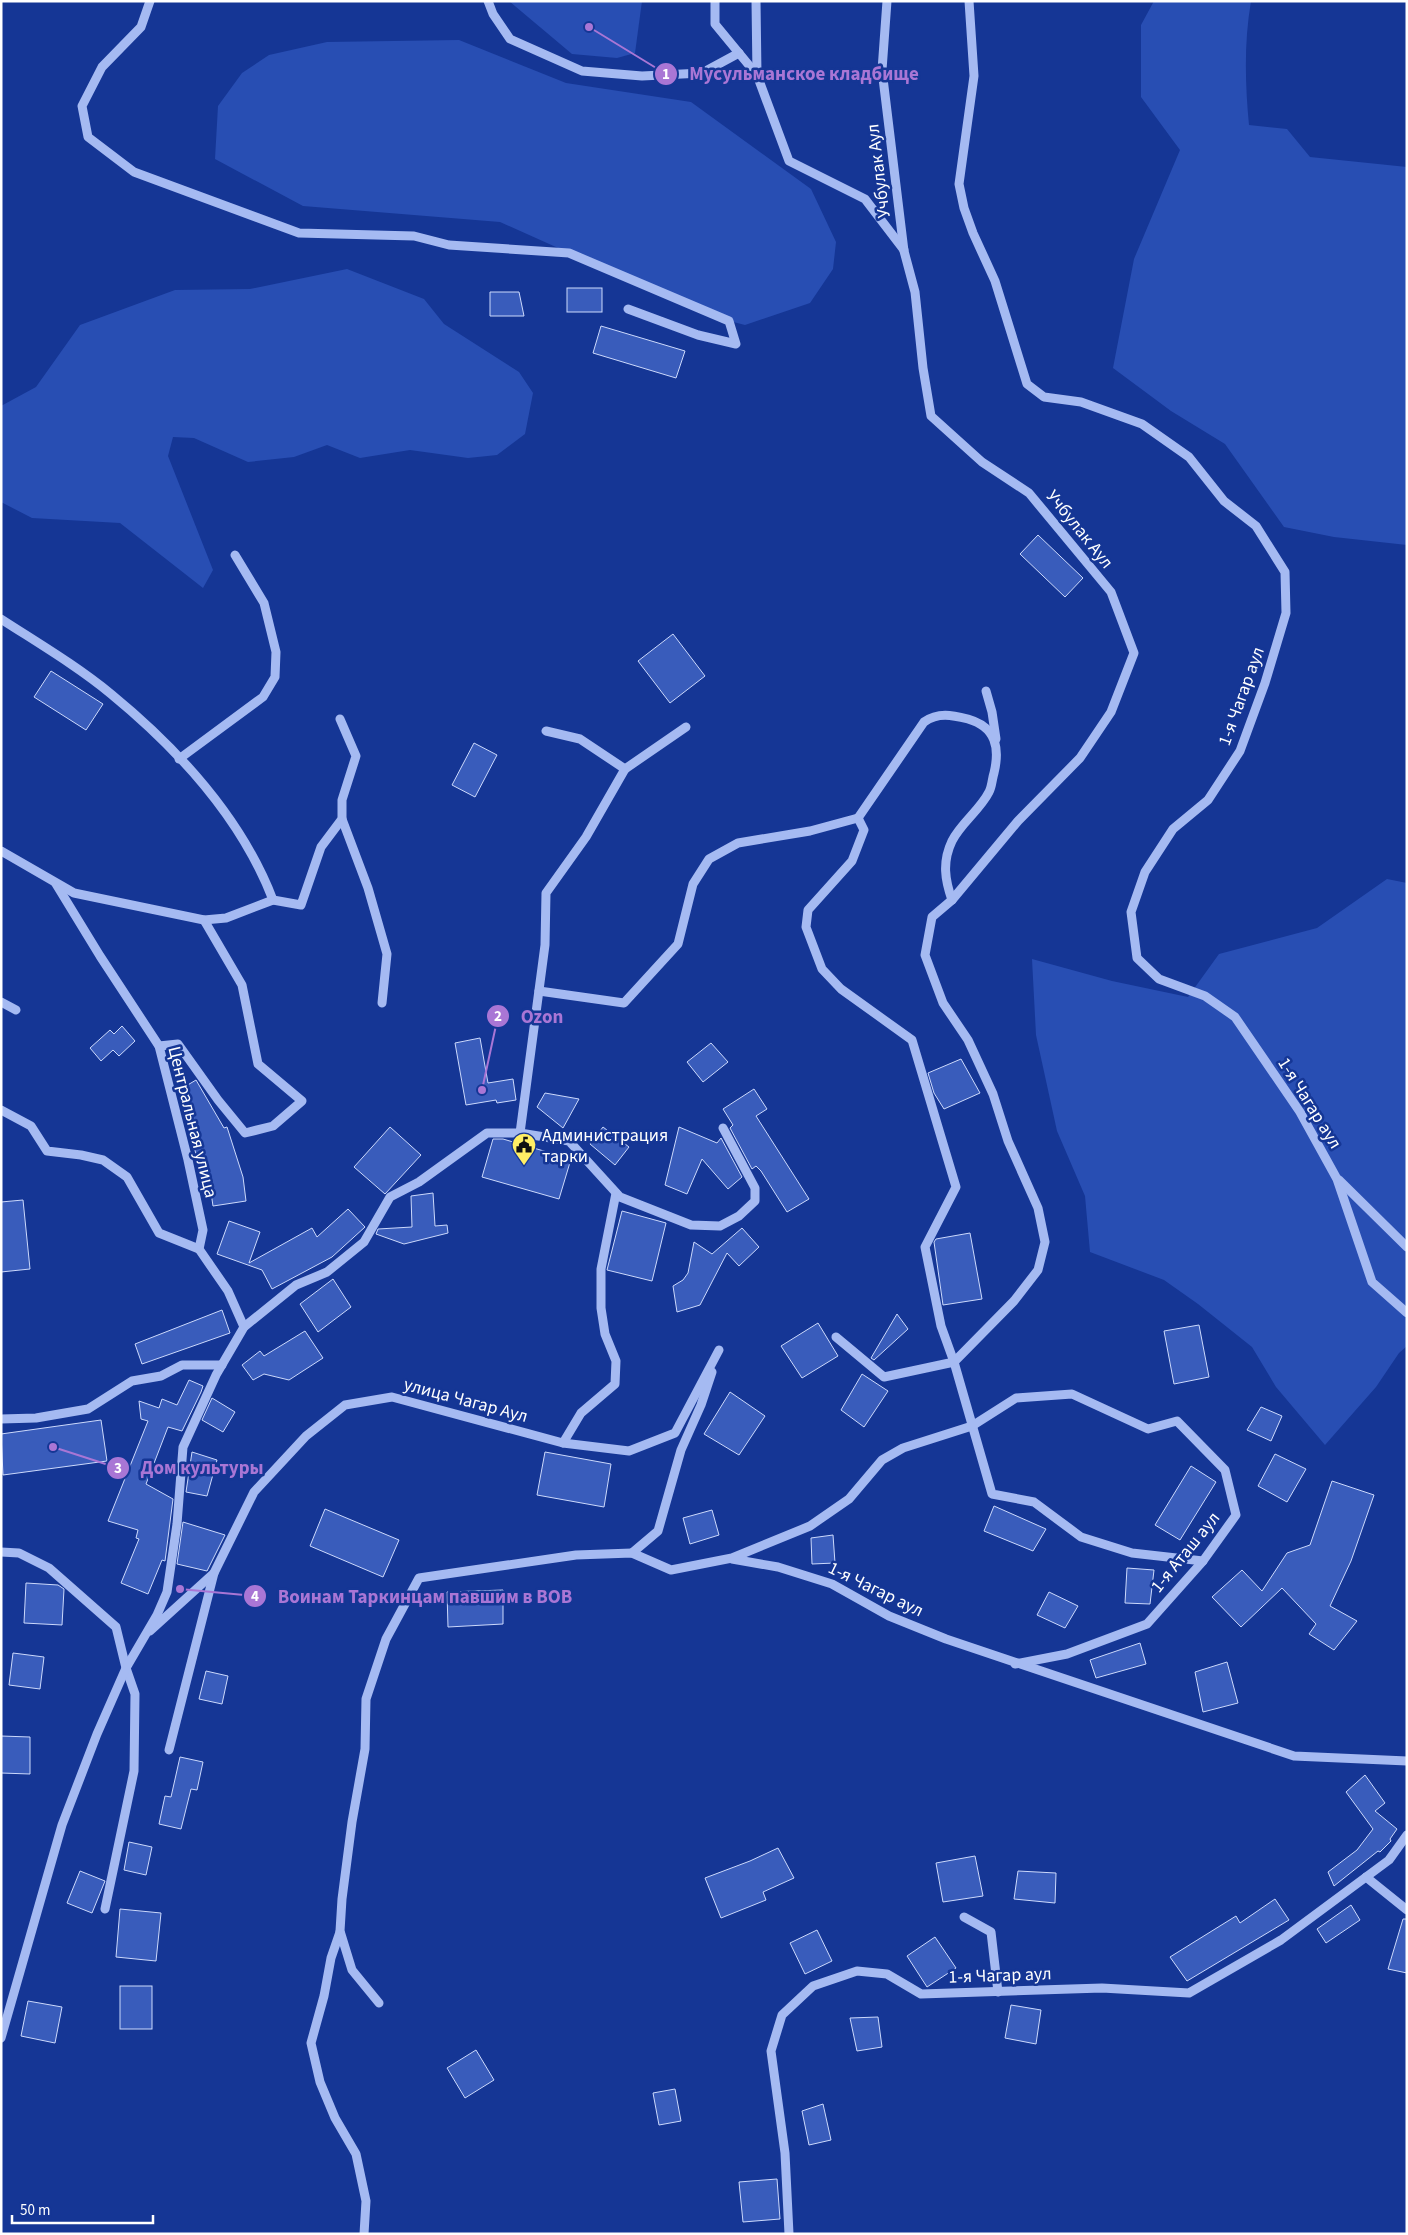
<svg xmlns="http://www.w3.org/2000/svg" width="1408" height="2235" font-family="'Source Sans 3',sans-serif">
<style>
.green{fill:#284eb3}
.building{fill:#395cbb;stroke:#ccd9fc}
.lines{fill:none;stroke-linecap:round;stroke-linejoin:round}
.minor{stroke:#a5baf2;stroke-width:9}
.labels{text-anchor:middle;stroke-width:5;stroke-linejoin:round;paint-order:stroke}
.street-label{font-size:18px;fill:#fff;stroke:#153695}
.poi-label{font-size:18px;fill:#fff;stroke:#153695;text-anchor:start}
.leader{fill:none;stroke:#a976d5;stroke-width:2}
.callout-dot{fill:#a976d5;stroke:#153695;stroke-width:2}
.mark-label{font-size:15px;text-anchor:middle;font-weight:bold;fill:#fff}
.callout-label{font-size:19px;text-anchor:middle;font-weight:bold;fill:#a976d5;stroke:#153695;stroke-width:5;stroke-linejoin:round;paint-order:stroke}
</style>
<rect width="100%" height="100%" fill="#153695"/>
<g class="green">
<path d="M509,1H642L635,53L617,58L572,54Z"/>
<path d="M1154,1H1251C1244,42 1245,84 1249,125L1287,129L1310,157L1407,167V545L1334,537L1284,527L1225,444L1171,411L1113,368L1134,259L1180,150L1141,97V25Z"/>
<path d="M459,40L566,83L691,102L811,189L836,242L833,269L810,303L745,325L710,316L500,222L303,206L215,159L218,106L242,73L269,55L327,42Z"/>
<path d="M347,269L424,299L444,324L519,372L533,393L525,434L497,455L468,458L410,450L360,458L327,445L294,457L248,462L194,438L173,437L168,456L213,570L203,588L120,523L32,518L1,502V406L36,387L80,325L175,290L250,289Z"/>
<path d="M1387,879L1407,883V1346L1399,1353L1376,1387L1325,1445L1276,1387L1252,1347L1198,1304L1164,1280L1090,1252L1085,1196L1057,1131L1036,1035L1032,959L1112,981L1188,997L1219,954L1317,928Z"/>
</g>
<g class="building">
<rect x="567" y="288" width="35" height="24"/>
<path d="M490,292H519L524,316H490Z"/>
<path d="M601,326L685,351L676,378L593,353Z"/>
<path d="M1038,535L1083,578L1065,597L1020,554Z"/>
<path d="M673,634L705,676L670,703L638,661Z"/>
<path d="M51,671L103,704L86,730L34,697Z"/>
<path d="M474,743L497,755L475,797L452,785Z"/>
<path d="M122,1026L135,1041L119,1056L113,1050L101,1061L90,1048L110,1030L114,1034Z"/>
<path d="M480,1038L488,1083L513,1079L516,1100L497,1103L496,1100L466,1105L455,1043Z"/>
<path d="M711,1043L728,1062L703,1082L687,1062Z"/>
<path d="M961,1059L980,1093L944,1109L934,1093L928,1073Z"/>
<path d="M196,1080L224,1128L227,1127L243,1177L246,1201L213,1206L208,1172L203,1174L191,1139L181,1089Z"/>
<path d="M754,1089L767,1109L756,1116L809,1199L787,1212L761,1171L756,1166L752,1169L730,1128L733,1125L723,1109Z"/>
<path d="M545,1093L579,1099L563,1128L537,1107Z"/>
<path d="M390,1127L421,1155L385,1194L354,1167Z"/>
<path d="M603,1127L629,1147L615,1165L590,1144Z"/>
<path d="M679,1127L717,1143L721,1138L742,1177L728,1189L702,1159L687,1194L665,1185Z"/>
<path d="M493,1139H503L571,1159L559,1199L482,1177Z"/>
<path d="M433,1193L435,1226L447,1225L448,1233L404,1244L376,1234L378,1229L412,1227L411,1196Z"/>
<path d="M23,1200L30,1269L1,1272V1202Z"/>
<path d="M348,1209L365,1227L332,1257L272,1289L262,1270L217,1254L229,1221L260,1232L249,1263L312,1228L317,1237Z"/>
<path d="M622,1211L666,1223L652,1281L607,1270Z"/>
<path d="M742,1228L759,1247L739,1266L727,1253L700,1305L677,1312L673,1286L683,1280L688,1273L694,1242L712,1254Z"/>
<path d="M970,1233L982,1299L943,1305L934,1242L936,1239Z"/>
<path d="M333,1279L351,1307L318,1332L300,1304Z"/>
<path d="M222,1310L230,1333L142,1364L135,1344Z"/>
<path d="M897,1314L908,1329L874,1360L871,1358Z"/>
<path d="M818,1323L838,1356L802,1378L781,1346Z"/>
<path d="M1199,1325L1209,1377L1174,1384L1164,1331Z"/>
<path d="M305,1331L323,1358L289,1380L264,1374L253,1380L242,1365L260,1351L264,1356Z"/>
<path d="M862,1374L888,1391L864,1427L841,1410Z"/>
<path d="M189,1380L203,1386L201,1392L182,1431L168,1427L146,1484L173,1499L165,1561L162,1560L148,1594L121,1583L139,1539L136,1538L138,1530L108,1521L148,1421L141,1419L139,1401L159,1408L162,1399L177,1405Z"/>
<path d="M730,1392L765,1416L739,1455L704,1434Z"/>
<path d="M212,1398L235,1412L223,1432L202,1420Z"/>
<path d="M1261,1407L1282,1416L1271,1441L1247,1430Z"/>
<path d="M101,1420L107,1461L3,1475L1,1434Z"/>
<path d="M192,1452L217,1460L207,1496L186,1492Z"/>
<path d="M545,1452L611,1464L604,1507L537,1495Z"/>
<path d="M1275,1454L1306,1469L1287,1502L1258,1486Z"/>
<path d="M1191,1466L1216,1482L1180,1540L1155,1525Z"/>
<path d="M1332,1481L1374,1495L1351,1561L1330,1606L1357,1621L1334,1650L1309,1634L1316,1624L1282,1588L1241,1627L1212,1597L1242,1570L1262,1591L1287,1553L1310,1545Z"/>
<path d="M994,1506L1046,1529L1033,1551L984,1531Z"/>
<path d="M325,1509L399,1540L383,1577L310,1546Z"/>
<path d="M712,1510L719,1535L690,1544L683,1518Z"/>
<path d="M183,1522L225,1535L207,1571L177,1564Z"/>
<path d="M833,1535L835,1563L812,1564L811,1538Z"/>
<path d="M1127,1568L1154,1570L1150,1604L1125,1603Z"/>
<path d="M26,1583L58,1585L64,1589L62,1625L24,1623Z"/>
<path d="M503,1590V1624L448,1627L447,1592Z"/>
<path d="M1049,1592L1078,1606L1065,1628L1037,1615Z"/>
<path d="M1140,1643L1146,1664L1096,1678L1090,1660Z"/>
<path d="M13,1653L44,1657L40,1689L9,1685Z"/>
<path d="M1227,1662L1238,1703L1203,1712L1195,1672Z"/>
<path d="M206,1671L228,1676L222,1704L199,1699Z"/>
<path d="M1,1736L30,1737V1774L1,1773Z"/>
<path d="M180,1757L203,1762L197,1790L191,1789L181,1829L159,1824L165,1796L171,1797Z"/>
<path d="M1365,1775L1385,1803L1375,1811L1397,1829L1390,1839L1391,1841L1380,1852L1378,1851L1334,1886L1328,1872L1357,1850L1373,1829L1346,1792Z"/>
<path d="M129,1842L152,1847L146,1875L124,1870Z"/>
<path d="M778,1848L794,1878L763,1892L766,1900L721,1918L705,1878L750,1861Z"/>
<path d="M975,1856L983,1896L943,1902L936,1863Z"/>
<path d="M80,1871L105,1881L92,1913L67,1903Z"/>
<path d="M1018,1871L1056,1873L1055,1903L1014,1899Z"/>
<path d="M1275,1899L1289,1920L1187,1981L1170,1957L1236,1916L1240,1923Z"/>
<path d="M1351,1905L1360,1920L1326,1943L1317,1929Z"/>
<path d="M120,1909L161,1913L156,1961L116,1957Z"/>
<path d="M1403,1919H1407V1973L1388,1969Z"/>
<path d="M817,1930L832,1961L805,1974L790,1943Z"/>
<path d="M935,1937L956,1968L927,1987L907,1956Z"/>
<rect x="120" y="1986" width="32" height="43"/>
<path d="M28,2001L62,2007L55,2043L21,2036Z"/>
<path d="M1011,2005L1041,2010L1036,2044L1005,2038Z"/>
<path d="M878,2017L882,2047L857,2051L850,2018Z"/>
<path d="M476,2050L494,2080L465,2098L447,2068Z"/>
<path d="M675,2089L681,2121L659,2125L653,2093Z"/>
<path d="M823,2104L831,2140L809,2145L802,2111Z"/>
<path d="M777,2179L780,2219L743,2222L739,2182Z"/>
</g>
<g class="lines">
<g class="minor">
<path d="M150,1L141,27L102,67L82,106L88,137L134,172L299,233L414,236L449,245L569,253L729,321L736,344L698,335L628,309"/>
<path d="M488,1L493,14L510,39L582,71L642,76L702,73L739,53"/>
<path d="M715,1V24L757,75"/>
<path d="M756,1L757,75L789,161L865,199L904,250"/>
<path d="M887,1L882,70L904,251L915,292L923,368L931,416L982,462L1029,493L1111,592L1134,653L1111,712L1080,758L1018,821L952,900L932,917L925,955L943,1003L968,1040L993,1094L1008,1141L1038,1208L1045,1242L1038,1270L1014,1301L954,1362L992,1494L1034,1502L1081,1537L1132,1553L1203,1561"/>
<path d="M969,1L974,76L959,184L964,208L973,233L995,281L1027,384L1044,397L1081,402L1142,424L1189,457L1224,501L1256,526L1285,572L1286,613L1265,683L1240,751L1208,800L1173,829L1145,872L1131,912L1137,958L1159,979L1205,996L1235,1017L1300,1112L1337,1179L1372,1282L1407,1313"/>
<path d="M1,619C38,643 77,666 111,694C178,749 242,819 273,900"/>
<path d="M986,691L992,712L996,739"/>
<path d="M179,759L263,697L275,677L276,652L264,603L235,555"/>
<path d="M625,769L686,727"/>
<path d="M858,818L924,722C938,712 952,715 968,719C996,727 1000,748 994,773C992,779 992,787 989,792C980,810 961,823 952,841C942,862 945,880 952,900"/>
<path d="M342,819L368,888L387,954L382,1003"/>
<path d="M1,851L74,893L204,920L226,918L273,900L301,905L321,847L342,819V800L356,756L340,719"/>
<path d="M56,884L100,956L159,1046L188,1160L203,1230L199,1249L228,1291L244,1327"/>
<path d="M539,991L624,1003L678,944L693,884L709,859L738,843L810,831L858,818"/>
<path d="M1,1002L16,1010"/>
<path d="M159,1046L178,1044L218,1100L245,1133L273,1126L302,1101L258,1064L242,985L204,920"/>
<path d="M1,1110L31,1126L47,1151L81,1155L103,1160L127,1177L159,1233L199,1249"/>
<path d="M520,1133L545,945L546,893L586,837L625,769L580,739L546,731"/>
<path d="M1339,1180L1407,1247"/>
<path d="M836,1337L884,1377L954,1362L941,1326L925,1247L956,1187L912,1040L841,989L822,969L806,927L808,910L852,861L864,830L858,818"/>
<path d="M1,1419L36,1418L88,1409L132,1381L161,1376L182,1365H222"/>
<path d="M563,1443L581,1413L615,1384L616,1361L605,1334L601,1308V1269L616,1193"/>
<path d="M1,1552L19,1553L49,1568L116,1627L126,1668L135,1694L134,1771L105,1909"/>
<path d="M632,1553L658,1531L681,1450L701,1405L712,1372"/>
<path d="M732,1559L778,1567L832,1584L889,1616L946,1639L1294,1756L1407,1761"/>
<path d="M150,1631L214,1573L254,1492L306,1436L345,1405L392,1397L563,1443L629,1451L675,1433L719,1350"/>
<path d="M169,1750L214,1573"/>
<path d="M1366,1877L1407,1910"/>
<path d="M964,1917L991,1932L998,1992"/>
<path d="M340,1932L331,1958L324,1996L311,2043L320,2082L335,2118L356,2154L366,2201L364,2234"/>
<path d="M379,2003L352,1970L340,1931L342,1899L352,1822L365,1749L366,1699L386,1639L419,1578L576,1555L632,1553L671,1570L732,1558L810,1526L849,1499L882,1460L903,1448L972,1426L1016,1398L1072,1394L1148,1429L1177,1421L1225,1470L1236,1515L1203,1561L1147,1624L1067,1654L1015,1664"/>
<path d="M1,2038L62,1825L97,1734L126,1668L157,1615L167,1592L177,1524L183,1447L216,1375L244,1327L296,1285L327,1272L364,1242L390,1197L419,1182L487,1133H520L569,1141L620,1197L691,1225L720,1226L739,1216L755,1201V1188L723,1128"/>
<path d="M789,2234L785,2153L771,2051L782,2015L813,1986L857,1971L887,1974L921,1994L1102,1988L1189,1993L1281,1940L1389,1860L1407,1835"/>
</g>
</g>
<defs>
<symbol id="civic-pin" viewBox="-11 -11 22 30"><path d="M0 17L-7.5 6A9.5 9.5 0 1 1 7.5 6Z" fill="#ffee65" stroke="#153695"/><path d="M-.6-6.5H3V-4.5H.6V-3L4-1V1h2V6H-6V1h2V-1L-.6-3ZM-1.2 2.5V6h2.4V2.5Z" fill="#111"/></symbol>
</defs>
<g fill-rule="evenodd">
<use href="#civic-pin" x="510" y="1131" width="28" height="38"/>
</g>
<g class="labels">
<g class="street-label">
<text transform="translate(878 171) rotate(-97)" y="6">Учбулак Аул</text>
<text transform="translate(1080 529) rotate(51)" y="6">Учбулак Аул</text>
<text transform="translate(1241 696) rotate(-70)" y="6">1-я Чагар аул</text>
<text transform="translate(1310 1103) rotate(58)" y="6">1-я Чагар аул</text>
<text transform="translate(193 1122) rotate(76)" y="6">Центральная улица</text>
<text transform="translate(466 1400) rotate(15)" y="6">улица Чагар Аул</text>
<text transform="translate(1185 1552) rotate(-51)" y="6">1-я Аташ аул</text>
<text transform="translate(876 1589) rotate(26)" y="6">1-я Чагар аул</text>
<text transform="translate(1000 1975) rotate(-2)" y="6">1-я Чагар аул</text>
</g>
<g class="poi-label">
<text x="542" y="1141">Администрация<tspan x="542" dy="21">тарки</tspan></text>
</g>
</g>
<path class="leader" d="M589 27L666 74M482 1090L498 1016M53 1447L118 1468M180 1589L255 1596"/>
<g class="callout-dot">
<circle cx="589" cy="27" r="5"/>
<circle cx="482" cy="1090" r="5"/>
<circle cx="53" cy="1447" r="5"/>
<circle cx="180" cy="1589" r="5"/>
<circle cx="666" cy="74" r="12"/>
<circle cx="498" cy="1016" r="12"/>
<circle cx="118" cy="1468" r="12"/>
<circle cx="255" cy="1596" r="12"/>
</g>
<g class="mark-label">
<text x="666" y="79">1</text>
<text x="498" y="1021">2</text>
<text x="118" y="1473">3</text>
<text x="255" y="1601">4</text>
</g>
<g class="callout-label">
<text x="804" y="80">Мусульманское кладбище</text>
<text x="542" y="1023">Ozon</text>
<text x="202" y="1474">Дом культуры</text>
<text x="425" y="1603">Воинам Таркинцам павшим в ВОВ</text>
</g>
<rect width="1408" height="2235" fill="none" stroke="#ffffff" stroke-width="5"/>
<path d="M12 2215v8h141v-8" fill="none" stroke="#ffffff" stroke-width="2.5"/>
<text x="20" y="2215" font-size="15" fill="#ffffff" stroke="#153695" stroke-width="4" paint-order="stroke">50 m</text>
</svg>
